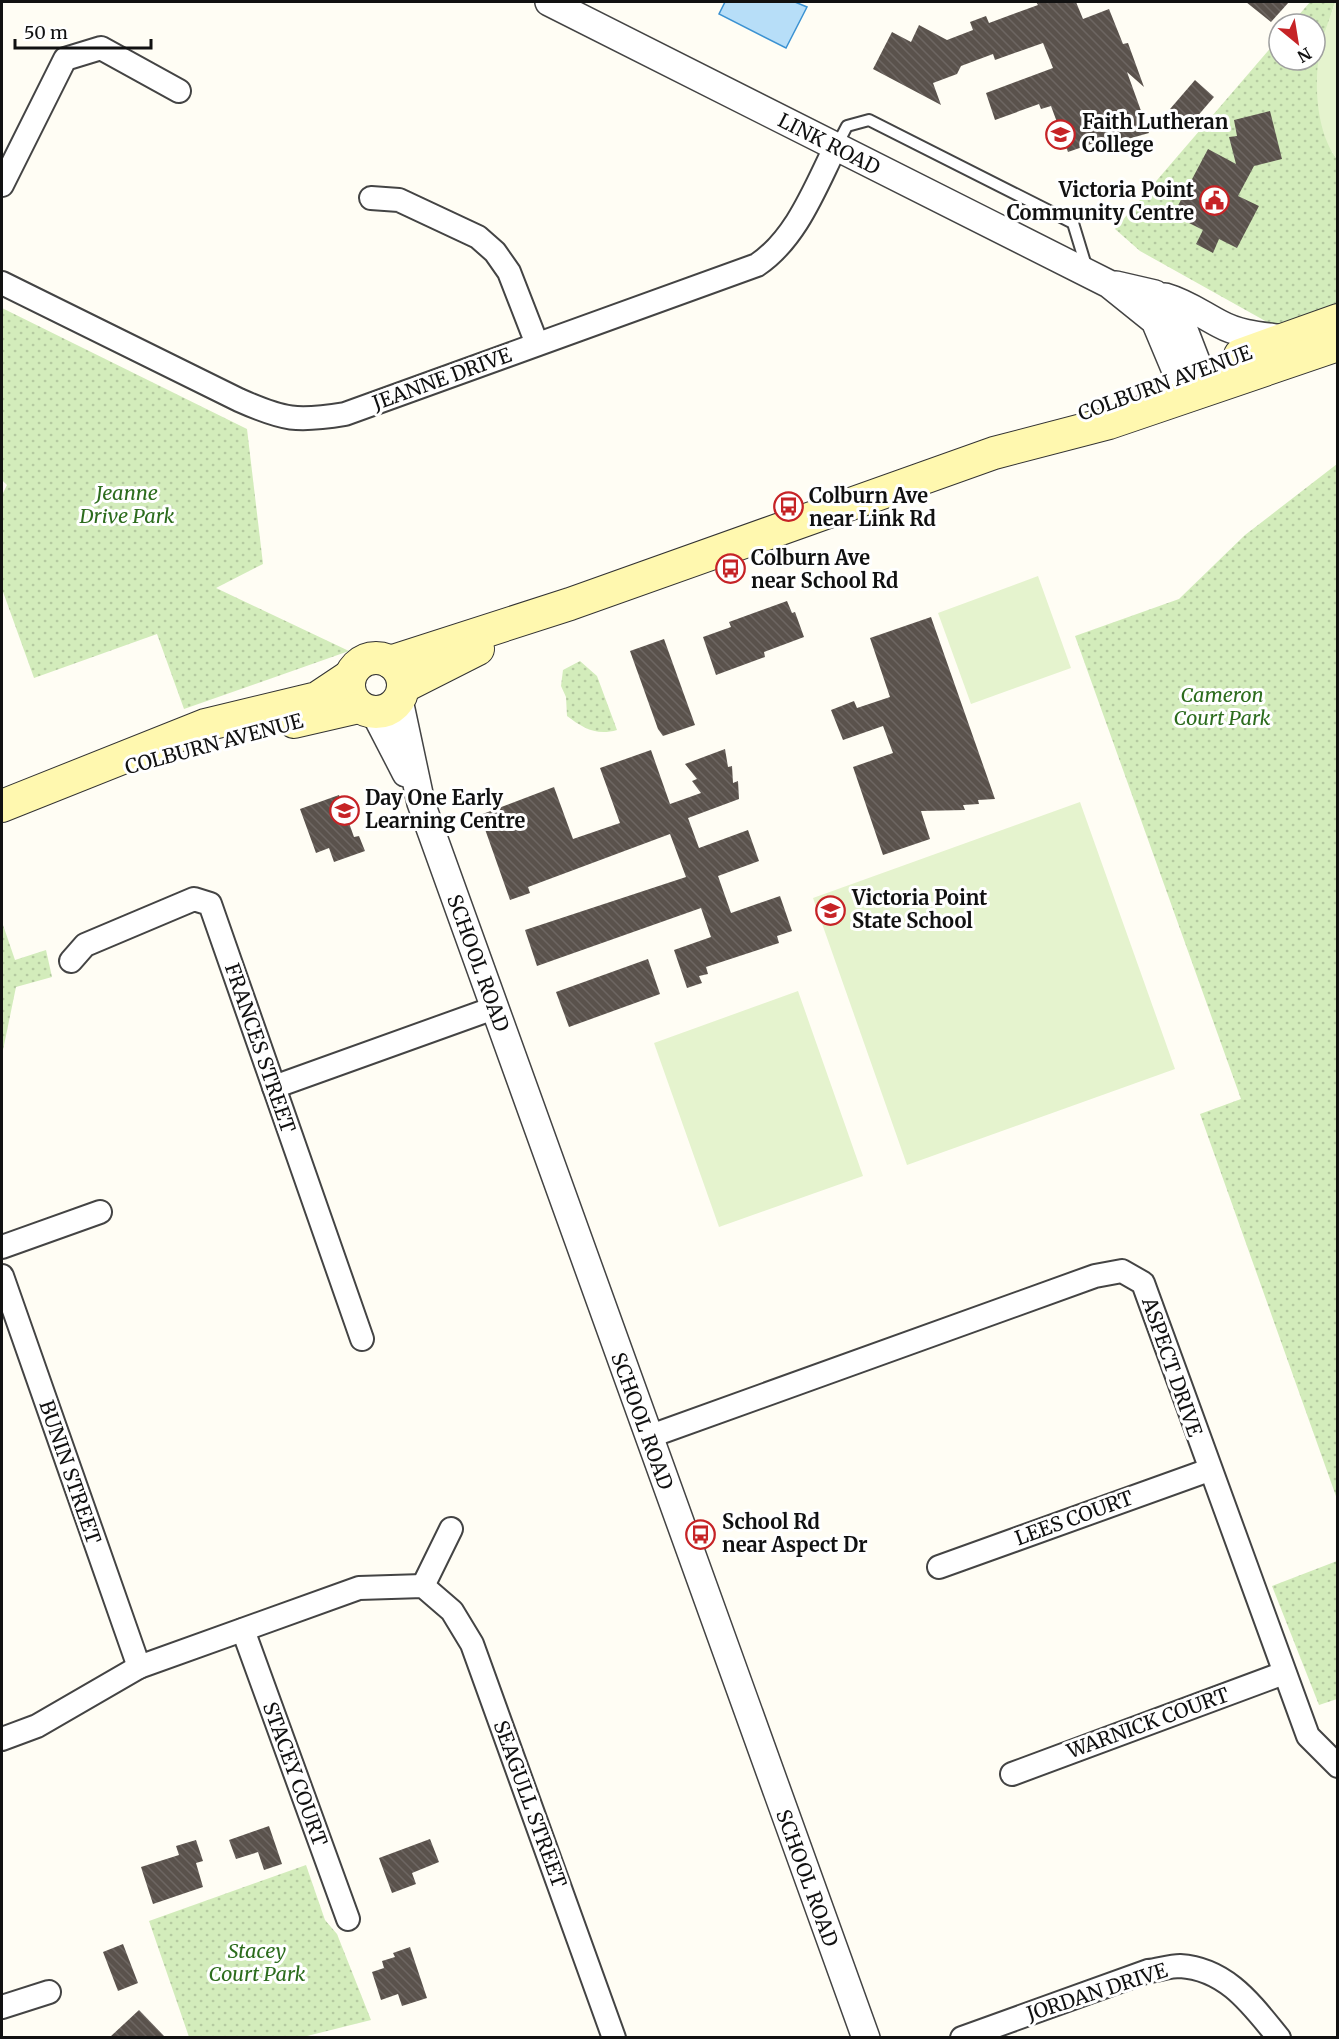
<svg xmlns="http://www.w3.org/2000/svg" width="1339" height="2039" font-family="Merriweather,serif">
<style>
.park{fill:url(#park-dots)}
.pitch{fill:#e5f3ce}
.water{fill:#b7def8;stroke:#3b92d2;stroke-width:1.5}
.building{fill:url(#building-back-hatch)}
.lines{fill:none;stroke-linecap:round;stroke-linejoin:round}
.service-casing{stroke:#444;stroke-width:14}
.minor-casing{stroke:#444;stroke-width:26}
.tertiary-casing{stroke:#444;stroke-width:30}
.secondary-casing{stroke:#333;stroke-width:34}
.service{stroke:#fff;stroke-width:10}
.minor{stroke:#fff;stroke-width:22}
.tertiary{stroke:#fff;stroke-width:27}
.secondary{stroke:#fff8af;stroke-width:32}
.labels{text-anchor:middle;stroke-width:6;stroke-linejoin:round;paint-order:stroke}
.poi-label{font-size:20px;font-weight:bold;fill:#111;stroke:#fff;text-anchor:start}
.street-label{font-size:20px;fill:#111;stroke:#fff}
.park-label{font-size:20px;font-style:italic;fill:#2c6c1d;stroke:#fff}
</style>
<defs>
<pattern id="park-dots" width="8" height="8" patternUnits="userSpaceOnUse" patternTransform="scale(1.5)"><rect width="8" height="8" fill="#d3ecbb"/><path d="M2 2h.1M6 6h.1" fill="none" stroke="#b4c9a0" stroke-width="1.8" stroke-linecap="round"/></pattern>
<pattern id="building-back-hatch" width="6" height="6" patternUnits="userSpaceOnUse" patternTransform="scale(1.5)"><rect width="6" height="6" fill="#5a524c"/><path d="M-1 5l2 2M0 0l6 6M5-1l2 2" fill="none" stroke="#6d6662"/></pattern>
</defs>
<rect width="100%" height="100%" fill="#fffdf4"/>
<g class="park">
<path d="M1310,2H1335L1319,55L1332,152L1337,159V307L1278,328L1140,251L1115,229L1279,38V60H1315V24H1291Z"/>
<path d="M2,308L247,429L263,564L216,588L349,651L184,709L157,634L34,678L2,589V495L7,485L2,480Z"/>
<path d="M1337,464V1499L1200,1114L1241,1099L1075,636L1179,599L1245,535Z"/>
<path d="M580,661L597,676L617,730C596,736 583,728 567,716L566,697L561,686L563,670Z"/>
<path d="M2,922L15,960L46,950L52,977L16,987L2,1055Z"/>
<path d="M1337,1561V1699L1319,1705L1272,1586Z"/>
<path d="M306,1865L325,1920L337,1934L371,2020L303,2037H189L149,1921Z"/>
</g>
<g class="pitch">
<path d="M1335,2H1338L1337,159C1317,134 1314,87 1319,55C1321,38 1330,19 1335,2Z"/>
<path d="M1038,576L1071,668L971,704L938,613Z"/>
<path d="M1080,802L1175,1069L907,1165L813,898Z"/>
<path d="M798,991L863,1176L719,1227L654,1043Z"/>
</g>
<path class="water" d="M725,2H795L807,7L786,48L719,14Z"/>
<g class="building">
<path d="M1036,2H1076L1083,19L1109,9L1123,44L1128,43L1144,87L1127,72L1149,133L1096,148L1094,143L1068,152L1051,106L1041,109L1039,104L995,120L986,93L1053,68L1043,43L995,60L993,54L961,66L957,74L933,83L941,105L873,69L892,32L911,42L919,25L947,40L973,30L970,22L986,16L989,23L1038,5Z"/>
<path d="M1246,2H1289L1271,22Z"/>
<path d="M1195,80L1214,97L1189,126L1170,109Z"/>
<path d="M1270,111L1282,159L1254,166L1238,196L1259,206L1237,248L1219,239L1213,253L1196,244L1203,230L1173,215L1208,149L1236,164L1229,137L1237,136L1234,120Z"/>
<path d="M787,601L792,613L795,612L804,637L764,652L765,657L716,675L703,637L731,627L729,622Z"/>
<path d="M931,617L995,799L978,800L979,804L963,805L965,810L921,811L930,839L883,855L853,767L893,753L883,726L843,740L831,710L854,701L857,708L890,697L870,638Z"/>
<path d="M664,639L695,725L663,736L658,729L630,651Z"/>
<path d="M725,749L728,767L732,766L733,783L738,781L739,799L688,818L699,848L748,830L759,861L718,876L731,913L780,896L792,931L777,936L779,943L706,967L708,974L699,976L702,983L687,988L674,950L711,937L701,908L537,966L525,930L686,877L670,834L528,887L530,893L510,900L480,815L554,787L573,839L620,823L600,768L651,750L670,804L701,793L692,781L697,779L685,764Z"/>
<path d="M339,795L354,837L359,836L365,851L334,862L329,848L316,853L300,809Z"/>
<path d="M648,959L660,994L569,1027L556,992Z"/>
<path d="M269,1826L282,1864L264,1870L258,1852L236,1859L229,1840Z"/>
<path d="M430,1839L439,1862L412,1873L416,1884L392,1893L379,1858Z"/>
<path d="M196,1840L203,1861L196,1863L203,1887L153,1904L141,1867L179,1855L176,1846Z"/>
<path d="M123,1944L138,1983L118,1991L103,1952Z"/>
<path d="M410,1947L427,1998L402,2006L398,1994L381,2000L372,1972L384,1968L382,1961L395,1957L393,1953Z"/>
<path d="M139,2010L165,2037H110Z"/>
</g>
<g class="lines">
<defs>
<path id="service" d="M836,147L847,126L869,120L1073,223L1087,269"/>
<g id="minor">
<path d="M2,185L65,59L101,48L179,91"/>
<path d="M371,198L399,200L478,237L495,252L509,272L537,344"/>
<path d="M2,283L239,400C284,420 297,422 345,414L757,265C796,239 815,188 835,148"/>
<path d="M71,961L85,945L194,899L210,904L362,1339"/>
<path d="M274,1087L494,1008"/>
<path d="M2,1247L100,1212"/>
<path d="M2,1276L139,1667"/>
<path d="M648,1437L1095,1276L1122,1271L1143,1283L1308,1736L1338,1766"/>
<path d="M939,1567L1209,1470"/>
<path d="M423,1586L451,1529"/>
<path d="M243,1630L348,1919"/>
<path d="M2,1739L37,1726L139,1667L359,1588L423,1586L452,1611L472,1644L614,2038"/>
<path d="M1012,1774L1284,1673"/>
<path d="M2,2007L49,1992"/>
<path d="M962,2038L1148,1971C1158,1970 1170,1966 1180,1966C1227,1969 1252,2005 1279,2038"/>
</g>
<g id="tertiary">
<path d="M549,2L1109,284L1155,321L1186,395"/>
<path d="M1116,285L1155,294L1179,317L1206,387"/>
<path d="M1165,297C1186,303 1201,314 1220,324C1240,335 1263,336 1285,339"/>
<path d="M399,700L421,803L866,2038"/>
<path d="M375,713L406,773"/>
</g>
<g id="secondary">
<path d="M1240,355L1338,320"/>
<circle cx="376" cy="685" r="27"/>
<path d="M390,662L570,604L994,453L1109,423L1338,345"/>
<path d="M403,687L478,649"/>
<path d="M294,722L359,707"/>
<path d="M2,806L205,725L317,698L350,676"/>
</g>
</defs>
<use href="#service" class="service-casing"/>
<use href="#minor" class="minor-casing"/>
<use href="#tertiary" class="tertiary-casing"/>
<use href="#secondary" class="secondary-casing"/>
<use href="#service" class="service"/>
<use href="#minor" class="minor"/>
<use href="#tertiary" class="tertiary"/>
<use href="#secondary" class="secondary"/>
</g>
<defs>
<symbol id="school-ring" viewBox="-11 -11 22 22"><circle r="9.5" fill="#fff" stroke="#c62326" stroke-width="1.5"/><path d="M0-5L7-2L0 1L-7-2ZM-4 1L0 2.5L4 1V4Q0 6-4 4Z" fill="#c62326"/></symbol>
<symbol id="civic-ring" viewBox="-11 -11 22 22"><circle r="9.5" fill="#fff" stroke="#c62326" stroke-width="1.5"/><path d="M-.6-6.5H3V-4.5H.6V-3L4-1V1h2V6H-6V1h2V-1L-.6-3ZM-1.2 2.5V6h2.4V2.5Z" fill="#c62326"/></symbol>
<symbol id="bus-ring" viewBox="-11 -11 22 22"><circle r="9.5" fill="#fff" stroke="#c62326" stroke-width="1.5"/><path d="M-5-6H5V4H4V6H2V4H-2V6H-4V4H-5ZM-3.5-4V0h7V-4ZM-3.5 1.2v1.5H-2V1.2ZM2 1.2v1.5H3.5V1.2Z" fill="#c62326"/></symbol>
</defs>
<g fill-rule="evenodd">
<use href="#school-ring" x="1044" y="118" width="33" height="33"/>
<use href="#civic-ring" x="1198" y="184" width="33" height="33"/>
<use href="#bus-ring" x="772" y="490" width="33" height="33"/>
<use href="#bus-ring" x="714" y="552" width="33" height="33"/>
<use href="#school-ring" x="328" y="794" width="33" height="33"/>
<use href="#school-ring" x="814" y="894" width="33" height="33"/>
<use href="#bus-ring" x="684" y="1518" width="33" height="33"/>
</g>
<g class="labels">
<g class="poi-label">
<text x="1082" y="129">Faith Lutheran<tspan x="1082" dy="23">College</tspan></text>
<text x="1194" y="197" text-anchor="end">Victoria Point<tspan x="1194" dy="23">Community Centre</tspan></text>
<text x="809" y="503">Colburn Ave<tspan x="809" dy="23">near Link Rd</tspan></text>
<text x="751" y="565">Colburn Ave<tspan x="751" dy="23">near School Rd</tspan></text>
<text x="365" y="805">Day One Early<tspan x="365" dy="23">Learning Centre</tspan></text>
<text x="852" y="905">Victoria Point<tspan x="852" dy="23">State School</tspan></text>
<text x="722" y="1529">School Rd<tspan x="722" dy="23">near Aspect Dr</tspan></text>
</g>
<g class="street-label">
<text transform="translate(829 144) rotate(27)" y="7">LINK ROAD</text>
<text transform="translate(442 379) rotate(-20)" y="7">JEANNE DRIVE</text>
<text transform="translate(1165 383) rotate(-20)" y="7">COLBURN AVENUE</text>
<text transform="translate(214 744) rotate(-15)" y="7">COLBURN AVENUE</text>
<text transform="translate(478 963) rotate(70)" y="7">SCHOOL ROAD</text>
<text transform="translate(260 1048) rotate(71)" y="7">FRANCES STREET</text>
<text transform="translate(1172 1367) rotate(71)" y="7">ASPECT DRIVE</text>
<text transform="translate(642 1421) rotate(70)" y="7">SCHOOL ROAD</text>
<text transform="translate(70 1472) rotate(71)" y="7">BUNIN STREET</text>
<text transform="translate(1074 1518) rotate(-20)" y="7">LEES COURT</text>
<text transform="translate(1148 1723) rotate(-20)" y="7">WARNICK COURT</text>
<text transform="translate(295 1774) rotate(70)" y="7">STACEY COURT</text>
<text transform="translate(530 1804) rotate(70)" y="7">SEAGULL STREET</text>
<text transform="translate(807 1878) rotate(70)" y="7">SCHOOL ROAD</text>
<text transform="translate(1097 1992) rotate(-18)" y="7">JORDAN DRIVE</text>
</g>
<g class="park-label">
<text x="127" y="500">Jeanne<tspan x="127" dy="23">Drive Park</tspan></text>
<text x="1222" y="702">Cameron<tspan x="1222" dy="23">Court Park</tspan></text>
<text x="257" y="1958">Stacey<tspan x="257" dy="23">Court Park</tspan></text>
</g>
</g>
<rect width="1339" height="2039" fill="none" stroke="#111111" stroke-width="6"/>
<g transform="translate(1297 42) rotate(150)"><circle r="28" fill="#ffffff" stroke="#a0a0a0" stroke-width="1.5"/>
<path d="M0-4.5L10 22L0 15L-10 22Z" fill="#c62326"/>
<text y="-9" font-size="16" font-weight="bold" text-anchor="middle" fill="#111111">N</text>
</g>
<path d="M15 39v9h136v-9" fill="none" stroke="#111111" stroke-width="3"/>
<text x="24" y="39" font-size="18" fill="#111111" stroke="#ffffff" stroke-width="4.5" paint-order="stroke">50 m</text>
</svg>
